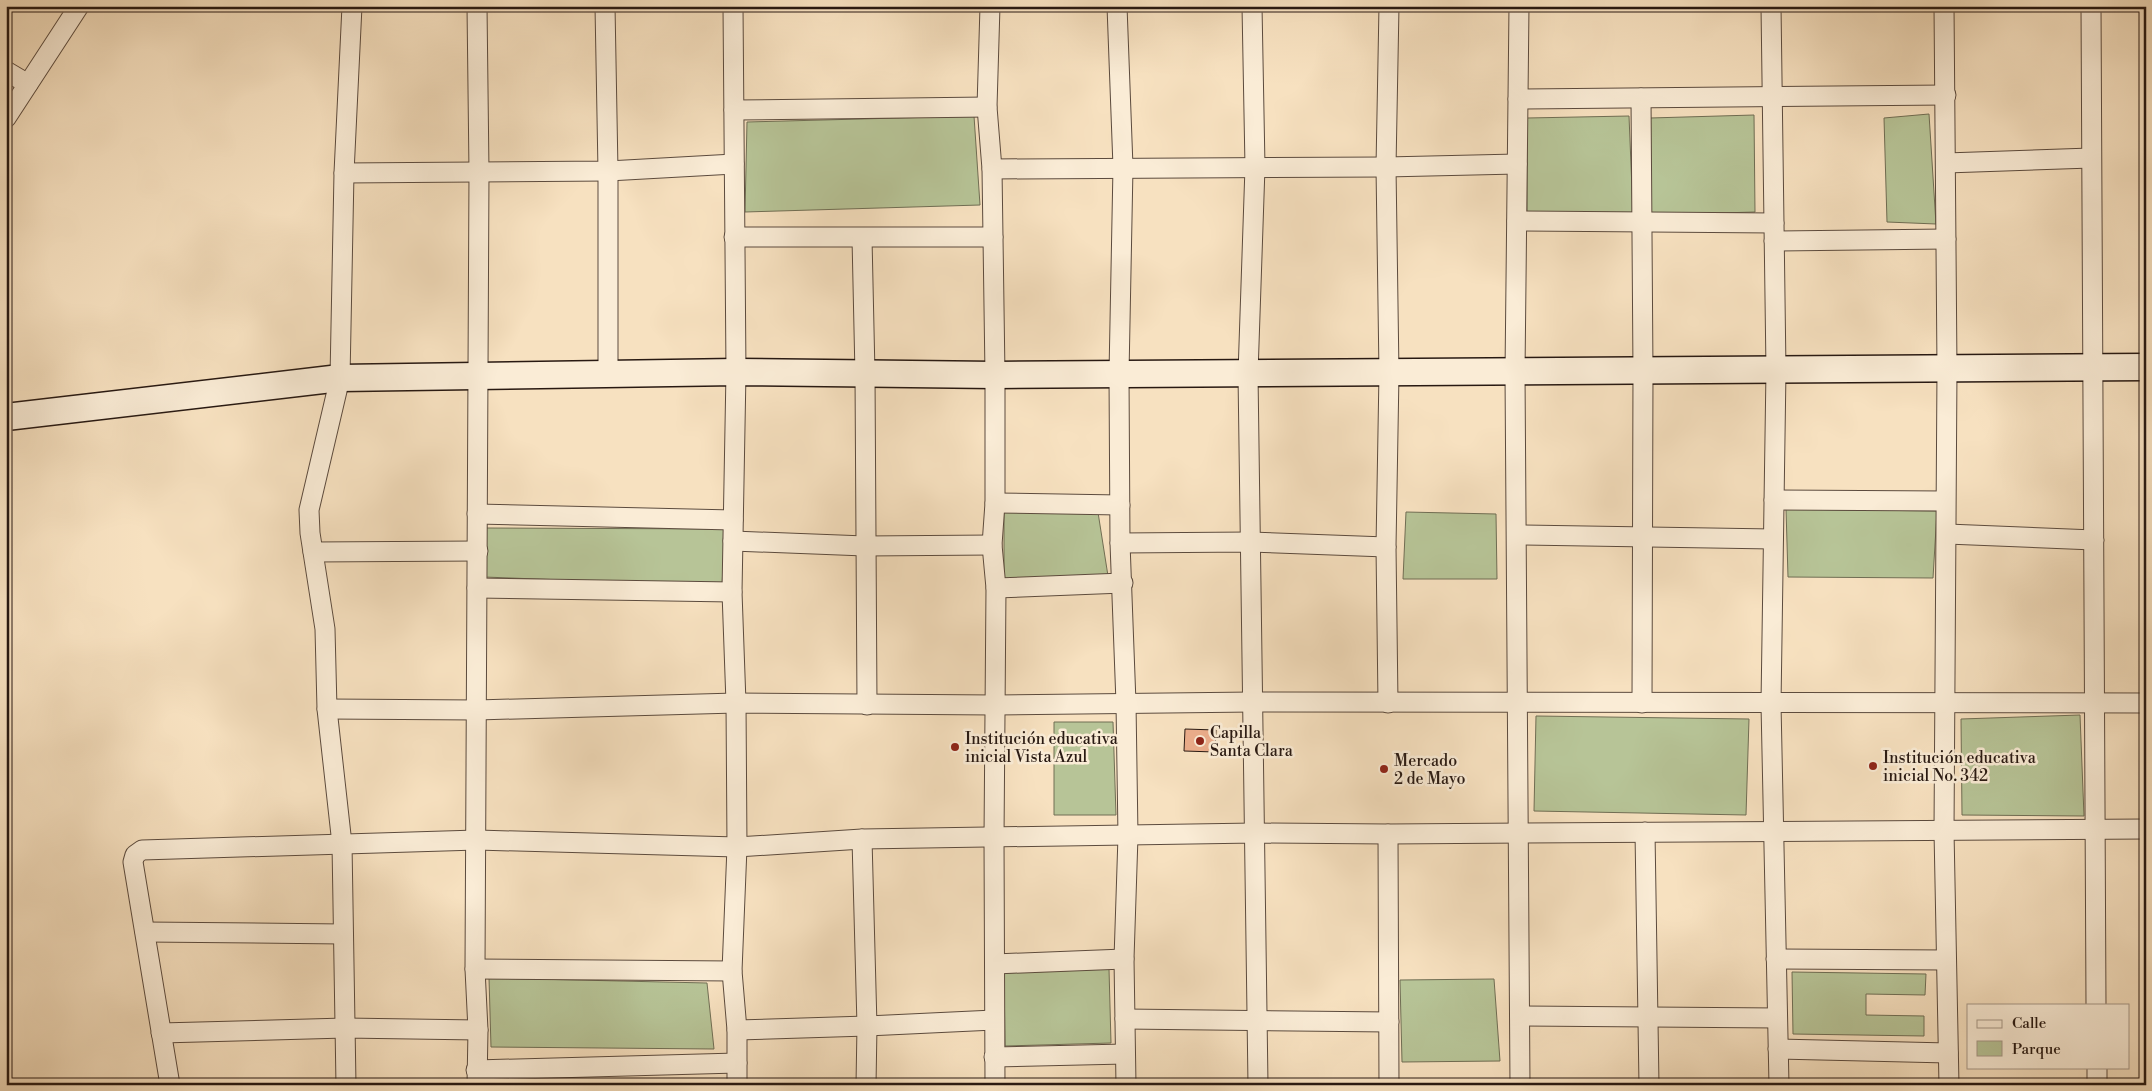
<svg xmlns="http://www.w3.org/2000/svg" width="2152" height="1091" font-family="'Libre Bodoni',serif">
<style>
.green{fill:#b7c497;stroke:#706e54}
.building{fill:#ebad8b;stroke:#281912}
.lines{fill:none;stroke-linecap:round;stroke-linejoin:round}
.street-casing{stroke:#5c4b3e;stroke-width:21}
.secondary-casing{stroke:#281912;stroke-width:29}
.street{stroke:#faecd6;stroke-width:19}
.secondary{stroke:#faecd6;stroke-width:26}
.poi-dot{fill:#8f2418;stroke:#faecd6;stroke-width:2}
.labels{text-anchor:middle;stroke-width:5;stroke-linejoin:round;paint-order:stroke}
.poi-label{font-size:16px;fill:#281912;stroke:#faecd6;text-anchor:start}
</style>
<rect width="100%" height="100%" fill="#f7e1c0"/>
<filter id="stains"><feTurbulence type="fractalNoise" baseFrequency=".004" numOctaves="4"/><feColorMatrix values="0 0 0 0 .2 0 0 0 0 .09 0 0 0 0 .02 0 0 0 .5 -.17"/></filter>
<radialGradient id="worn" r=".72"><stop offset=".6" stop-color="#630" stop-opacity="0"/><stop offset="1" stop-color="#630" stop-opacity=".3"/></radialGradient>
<g class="green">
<path d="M1929,114L1936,224L1887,222L1884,118Z"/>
<path d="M1754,115L1755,212L1649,215L1650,118Z"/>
<path d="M974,116L980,205L745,212L747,122Z"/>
<path d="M1629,116L1633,214L1527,215V118Z"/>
<path d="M1097,506L1108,576L1004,585V508Z"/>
<path d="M1786,509L1937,511L1933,578L1788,577Z"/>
<path d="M1406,512L1496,514L1497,579H1403Z"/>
<path d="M486,528L725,529L722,586L484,577Z"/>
<path d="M2080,715L2084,816L1962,815L1961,719Z"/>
<path d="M1536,716L1749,719L1746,815L1534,811Z"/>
<path d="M1054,722H1113L1116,815H1054Z"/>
<path d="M1109,969L1111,1043L1005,1046L1004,973Z"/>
<path d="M1792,972L1926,974L1925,995L1866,994V1015L1924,1016V1036L1793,1034Z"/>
<path d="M489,978L707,983L714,1049L491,1047Z"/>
<path d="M1494,979L1500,1061L1402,1062L1400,980Z"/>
</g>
<path class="building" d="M1185,729L1216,730L1215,752L1184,751Z"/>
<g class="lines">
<defs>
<g id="street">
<path d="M477,6L479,172L475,969L478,1030L477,1085"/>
<path d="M605,6L608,171V373"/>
<path d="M733,6L736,372L732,592L736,703L737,847L732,971L737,1030V1085"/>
<path d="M990,6L987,107L992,169L995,375V503L992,545L996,588L994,838L995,1085"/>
<path d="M1117,6L1123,167L1119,374L1120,543L1126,703L1128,836L1124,959L1126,1085"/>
<path d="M1252,6L1255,167L1248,374L1258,1085"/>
<path d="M1519,6L1515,373L1520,1085"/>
<path d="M1771,6L1776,370L1771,704L1779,1085"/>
<path d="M1944,6L1947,369L1944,831L1949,1085"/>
<path d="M2091,6L2096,1005"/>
<path d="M6,71L28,84"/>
<path d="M1641,98L1643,372L1642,703"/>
<path d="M1518,99L1946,95"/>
<path d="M734,110L987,107"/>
<path d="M6,118L79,6"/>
<path d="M1946,163L2091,158"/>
<path d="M992,169L1386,167L1517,164"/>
<path d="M344,173L608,171L734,164"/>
<path d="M1517,221L1774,223"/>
<path d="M734,237H993"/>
<path d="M862,238L865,374L867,705"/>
<path d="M1774,241L1946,239"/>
<path d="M1774,500L1945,501"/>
<path d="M995,503L1120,505"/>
<path d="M477,514L733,520"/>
<path d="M1947,534L2094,540"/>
<path d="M1517,535L1773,539"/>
<path d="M733,541L865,546L992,545"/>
<path d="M1120,543L1250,542L1386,547"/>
<path d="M313,552L478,551"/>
<path d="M477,588L732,592"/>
<path d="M996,588L1123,583"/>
<path d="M1388,703L1386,547L1389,373L1386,167L1389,6"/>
<path d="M327,709L477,710L736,703L995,705L1253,702L2146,703"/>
<path d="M1645,832L1649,1085"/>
<path d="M1388,834L1389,1085"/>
<path d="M862,839L867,1026L866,1085"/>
<path d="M145,932L343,934"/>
<path d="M1776,959L1946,960"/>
<path d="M995,964L1124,959"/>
<path d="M475,969L732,971"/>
<path d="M1520,1016L1777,1018"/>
<path d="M1125,1019L1389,1022"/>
<path d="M737,1030L867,1026L994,1020"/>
<path d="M161,1033L345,1028L478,1030"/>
<path d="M1778,1049L1948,1053"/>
<path d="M994,1057L1125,1054"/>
<path d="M2097,1067V1085"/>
<path d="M476,1070L737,1063"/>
<path d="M170,1085L133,862L135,855L142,850L477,840L737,847L862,839L1255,833L1388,834L2146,829"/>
<path d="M346,1085L342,844L327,709L325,629L310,533L309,510L340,378L344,173L352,6"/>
</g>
<path id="secondary" d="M6,417L340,378L736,372L995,375L2146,367"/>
</defs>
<use href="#street" class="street-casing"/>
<use href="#secondary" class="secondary-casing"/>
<use href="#street" class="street"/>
<use href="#secondary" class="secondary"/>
</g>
<g class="poi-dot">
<circle cx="1200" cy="741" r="5"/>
<circle cx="955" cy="747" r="5"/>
<circle cx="1873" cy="766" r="5"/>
<circle cx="1384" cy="769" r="5"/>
</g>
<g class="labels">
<g class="poi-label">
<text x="1210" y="738">Capilla<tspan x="1210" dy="18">Santa Clara</tspan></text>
<text x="965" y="744">Institución educativa<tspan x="965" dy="18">inicial Vista Azul</tspan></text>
<text x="1883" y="763">Institución educativa<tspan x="1883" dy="18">inicial No. 342</tspan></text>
<text x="1394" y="766">Mercado<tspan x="1394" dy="18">2 de Mayo</tspan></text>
</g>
</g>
<rect width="2152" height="1091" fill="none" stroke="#f7e1c0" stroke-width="25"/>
<rect x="8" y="8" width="2137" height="1076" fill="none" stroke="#281912" stroke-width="2.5"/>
<rect x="12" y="12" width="2127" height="1066" fill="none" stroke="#281912"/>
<rect x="1967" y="1004" width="162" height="65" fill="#faecd6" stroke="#a69888"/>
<rect x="1977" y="1020" width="25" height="8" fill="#faecd6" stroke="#a69888"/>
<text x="2012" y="1028" font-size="15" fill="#281912">Calle</text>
<rect x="1977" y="1041" width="25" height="15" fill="#b7c497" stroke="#a69888"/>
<text x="2012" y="1054" font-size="15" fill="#281912">Parque</text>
<rect width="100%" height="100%" filter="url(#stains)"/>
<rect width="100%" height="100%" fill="url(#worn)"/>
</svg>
